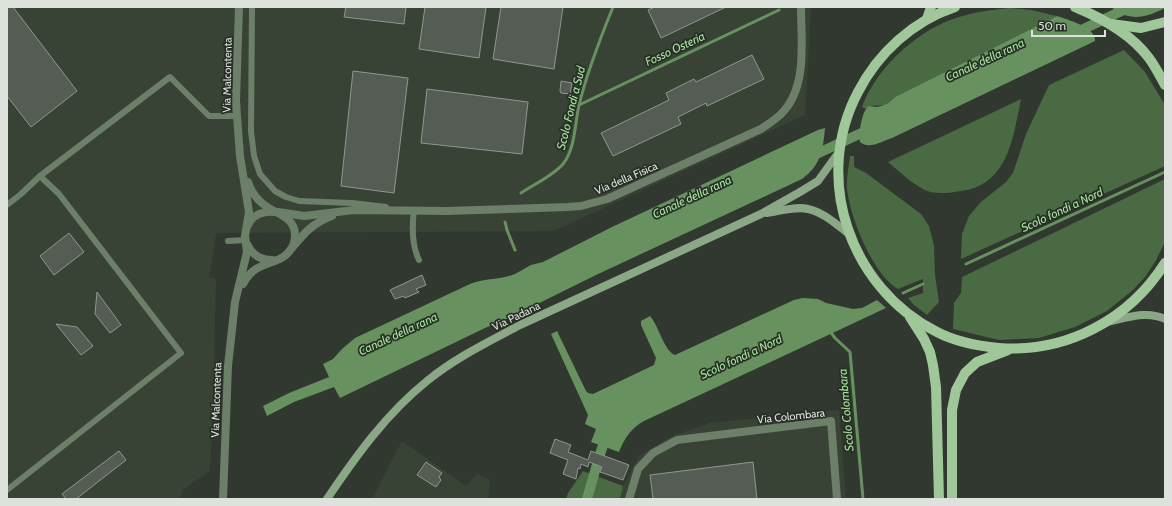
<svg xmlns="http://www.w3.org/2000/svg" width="1172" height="506" font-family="Cabin,sans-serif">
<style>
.built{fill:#384336}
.green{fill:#496a43}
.water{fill:#679260}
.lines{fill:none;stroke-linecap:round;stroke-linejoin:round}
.stream{stroke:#679260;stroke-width:3}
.canal{stroke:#679260;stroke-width:10}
.building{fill:#545c53;stroke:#8f988e}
.service{stroke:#6c7f69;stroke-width:6}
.minor{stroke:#6c7f69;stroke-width:8}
.tertiary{stroke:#6c7f69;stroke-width:8}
.secondary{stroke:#8aa885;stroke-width:8}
.primary{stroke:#a0c79a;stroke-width:10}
.labels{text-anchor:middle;stroke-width:3.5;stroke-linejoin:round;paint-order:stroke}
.street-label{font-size:11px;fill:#dde2dc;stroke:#272e26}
.water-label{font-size:12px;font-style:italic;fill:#a4e49a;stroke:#272e26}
</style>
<rect width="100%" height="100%" fill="#313830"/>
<g class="built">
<path d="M7,7H811L805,115L554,231L216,233L209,278L216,279L213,413L210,471L183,490L180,499H7Z"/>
<path d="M839,410L846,499H620L623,486L639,456L670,437L709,423Z"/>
<path d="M402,441L466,486L477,474L490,480L488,499H372Z"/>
</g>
<g class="green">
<path d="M1010,8L1031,10L1057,16L895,97L886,105L869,106L866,109L862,107C874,74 903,45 933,28C956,15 984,10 1010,8Z"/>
<path d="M1124,50L1145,72L1165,105V166L961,259L962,234L969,216L981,202L1006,182L1013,173L1026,134L1049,85Z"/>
<path d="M1021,99C1013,138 1008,185 961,191C951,193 940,194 930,192C915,187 900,172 888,162Z"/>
<path d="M850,156H854V167L866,173L921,214L929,226L934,246L935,275L939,302L927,315L914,305L908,298L923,293V279L898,289C873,275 850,217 847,189C846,179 849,166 850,156Z"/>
<path d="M1165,179V242L1155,262L1145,277L1133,290L1107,311L1075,327L1039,338L999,340L953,329L954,303L961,293L962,277Z"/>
<path d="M583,471L623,486L620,499H566L568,493Z"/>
</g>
<g class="water">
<path d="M1111,7H1165V8C1145,18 1130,22 1111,7Z"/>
<path d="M1057,16C1068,20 1096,27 1095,41L892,138C882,141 869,150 860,142C858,136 862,109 869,106C871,106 874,107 876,107C885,106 889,103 895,97Z"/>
<path d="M825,128C823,150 821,165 802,179L596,275L511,317L485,328L340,398L334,387L294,402L267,416L263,406L289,393L329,377L323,364L333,359L342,349L355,338L470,284C485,278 500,280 515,274L531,265L543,262L612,227L818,130Z"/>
<path d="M803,298L818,299L826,303L853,309L862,308L877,300L886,308L644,421C631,428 624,439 619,452L591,442L596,429L585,424L588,415L551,334L557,331L586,391L588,393L593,394L654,365L656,358L641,325V321L650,316C659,326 664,351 675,355L794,300Z"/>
</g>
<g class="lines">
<g class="stream">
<path d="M579,105L779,10"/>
<path d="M521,193C533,185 554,175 563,164C575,150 575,123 579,105C587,72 600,39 613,7"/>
<path d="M505,222L507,230L515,250"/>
<path d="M966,264L1165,172"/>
<path d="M903,293L923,284"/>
<path d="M829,330L835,338L850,352L863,499"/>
</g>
<g class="canal">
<path d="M1073,34L1130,7"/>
<path d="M810,157L870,129"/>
<path d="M587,499L599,457L607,434"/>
</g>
</g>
<g class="building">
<path d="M7,7H13L77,91L31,127L7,96Z"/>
<path d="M346,7H406L404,24L344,17Z"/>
<path d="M425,7H486L479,58L419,49Z"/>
<path d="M501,7H563L554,69L493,59Z"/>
<path d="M655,7H726L661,38L648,10Z"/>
<path d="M752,55L764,79L707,106L706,103L678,117L681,124L613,156L601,133L669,100L666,93L694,79L696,82Z"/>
<path d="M353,71L408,78L394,193L341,186Z"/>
<path d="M561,81L572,83L570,94L561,93L560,91Z"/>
<path d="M427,89L528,102L522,154L421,143Z"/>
<path d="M69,233L84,252L54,275L40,256Z"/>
<path d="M422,275L426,285L416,289L419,292L405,298L404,296L395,299L390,290Z"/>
<path d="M97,292L121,325L110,333L95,314Z"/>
<path d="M56,324L77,327L93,346L81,355Z"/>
<path d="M555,439L571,445L568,452L588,460L591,451L629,465L623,480L600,472L602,467L589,462L588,467L581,464L580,469L578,468L576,479L563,474L568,460L550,453Z"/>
<path d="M119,451L126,460L76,499H66L62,494Z"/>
<path d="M426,462L442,473L439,477L441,480L436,487L417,475Z"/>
<path d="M753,462L757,499H653L650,475Z"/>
</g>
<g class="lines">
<g class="service">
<path d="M252,7L251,131L254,156L260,174L275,191L286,197L299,201L352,203L386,207"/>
<path d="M7,205L21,194L40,176L170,77L209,116H237"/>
<path d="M414,210C412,226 412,246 419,260"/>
<path d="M228,241L246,240"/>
<path d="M7,490L181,353L59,194L40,176"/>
</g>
<g class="minor">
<path d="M278,212L304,216L354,210L446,211L568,207L581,206L607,199L761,129C768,124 775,120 781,114C808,88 801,41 801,7"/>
<path d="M292,248C305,232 313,223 332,216"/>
<path d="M629,499L638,469L653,453L677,440L831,421L837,499"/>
</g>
<g class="tertiary">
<path d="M248,225C253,214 264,211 275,212"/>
<path d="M247,244C252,255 260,260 272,260"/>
<path d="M243,284C256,258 280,267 291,249C294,245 295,239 295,234C294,216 275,214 263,204C256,198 251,192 248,182"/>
<path d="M223,499L228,366L235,302L247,252L245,236L249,212L240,156L237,116L236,100L239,7"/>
</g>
<g class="secondary">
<path d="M767,213C780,211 796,206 808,209C823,212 837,225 849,234"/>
<path d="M1107,322C1126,318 1147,310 1165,319"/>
<path d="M327,499C356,456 386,414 427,381C455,358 488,342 520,325L761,214L800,192L818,181L839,152"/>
</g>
<g class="primary">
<path d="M955,7C913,21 878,53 858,92C812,179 850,288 937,332C956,342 978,346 999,348C1066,353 1129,320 1165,263"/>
<path d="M1075,7C1102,18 1131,34 1149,58C1155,66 1160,76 1165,85"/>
<path d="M927,19L931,7"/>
<path d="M1111,24L1141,28L1165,22"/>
<path d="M910,317L924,339L930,352L933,365L936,387L939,499"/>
<path d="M952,499V410L956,390L965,373L977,362L1008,350"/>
</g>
</g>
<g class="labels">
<g class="street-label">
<text transform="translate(227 75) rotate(-89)" y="4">Via Malcontenta</text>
<text transform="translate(626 178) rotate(-23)" y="4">Via della Fisica</text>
<text transform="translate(516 316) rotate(-26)" y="4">Via Padana</text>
<text transform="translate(216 400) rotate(-88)" y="4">Via Malcontenta</text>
<text transform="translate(791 416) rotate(-6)" y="4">Via Colombara</text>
</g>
<g class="water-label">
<text transform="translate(675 49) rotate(-25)" y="4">Fosso Osteria</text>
<text transform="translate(985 60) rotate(-25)" y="4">Canale della rana</text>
<text transform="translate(571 108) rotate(-76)" y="4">Scolo Fondi a Sud</text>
<text transform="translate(692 197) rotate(-25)" y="4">Canale della rana</text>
<text transform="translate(1062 210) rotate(-25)" y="4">Scolo fondi a Nord</text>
<text transform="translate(398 334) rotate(-25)" y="4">Canale della rana</text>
<text transform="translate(741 357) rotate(-25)" y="4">Scolo fondi a Nord</text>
<text transform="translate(846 410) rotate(-95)" y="4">Scolo Colombara</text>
</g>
</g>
<rect width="1172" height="506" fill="none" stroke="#dde2dc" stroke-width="16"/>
<path d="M1032 30v6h73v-6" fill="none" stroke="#dde2dc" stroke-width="2"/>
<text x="1038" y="30" font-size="12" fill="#dde2dc" stroke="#272e26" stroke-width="3" paint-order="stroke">50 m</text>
</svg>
